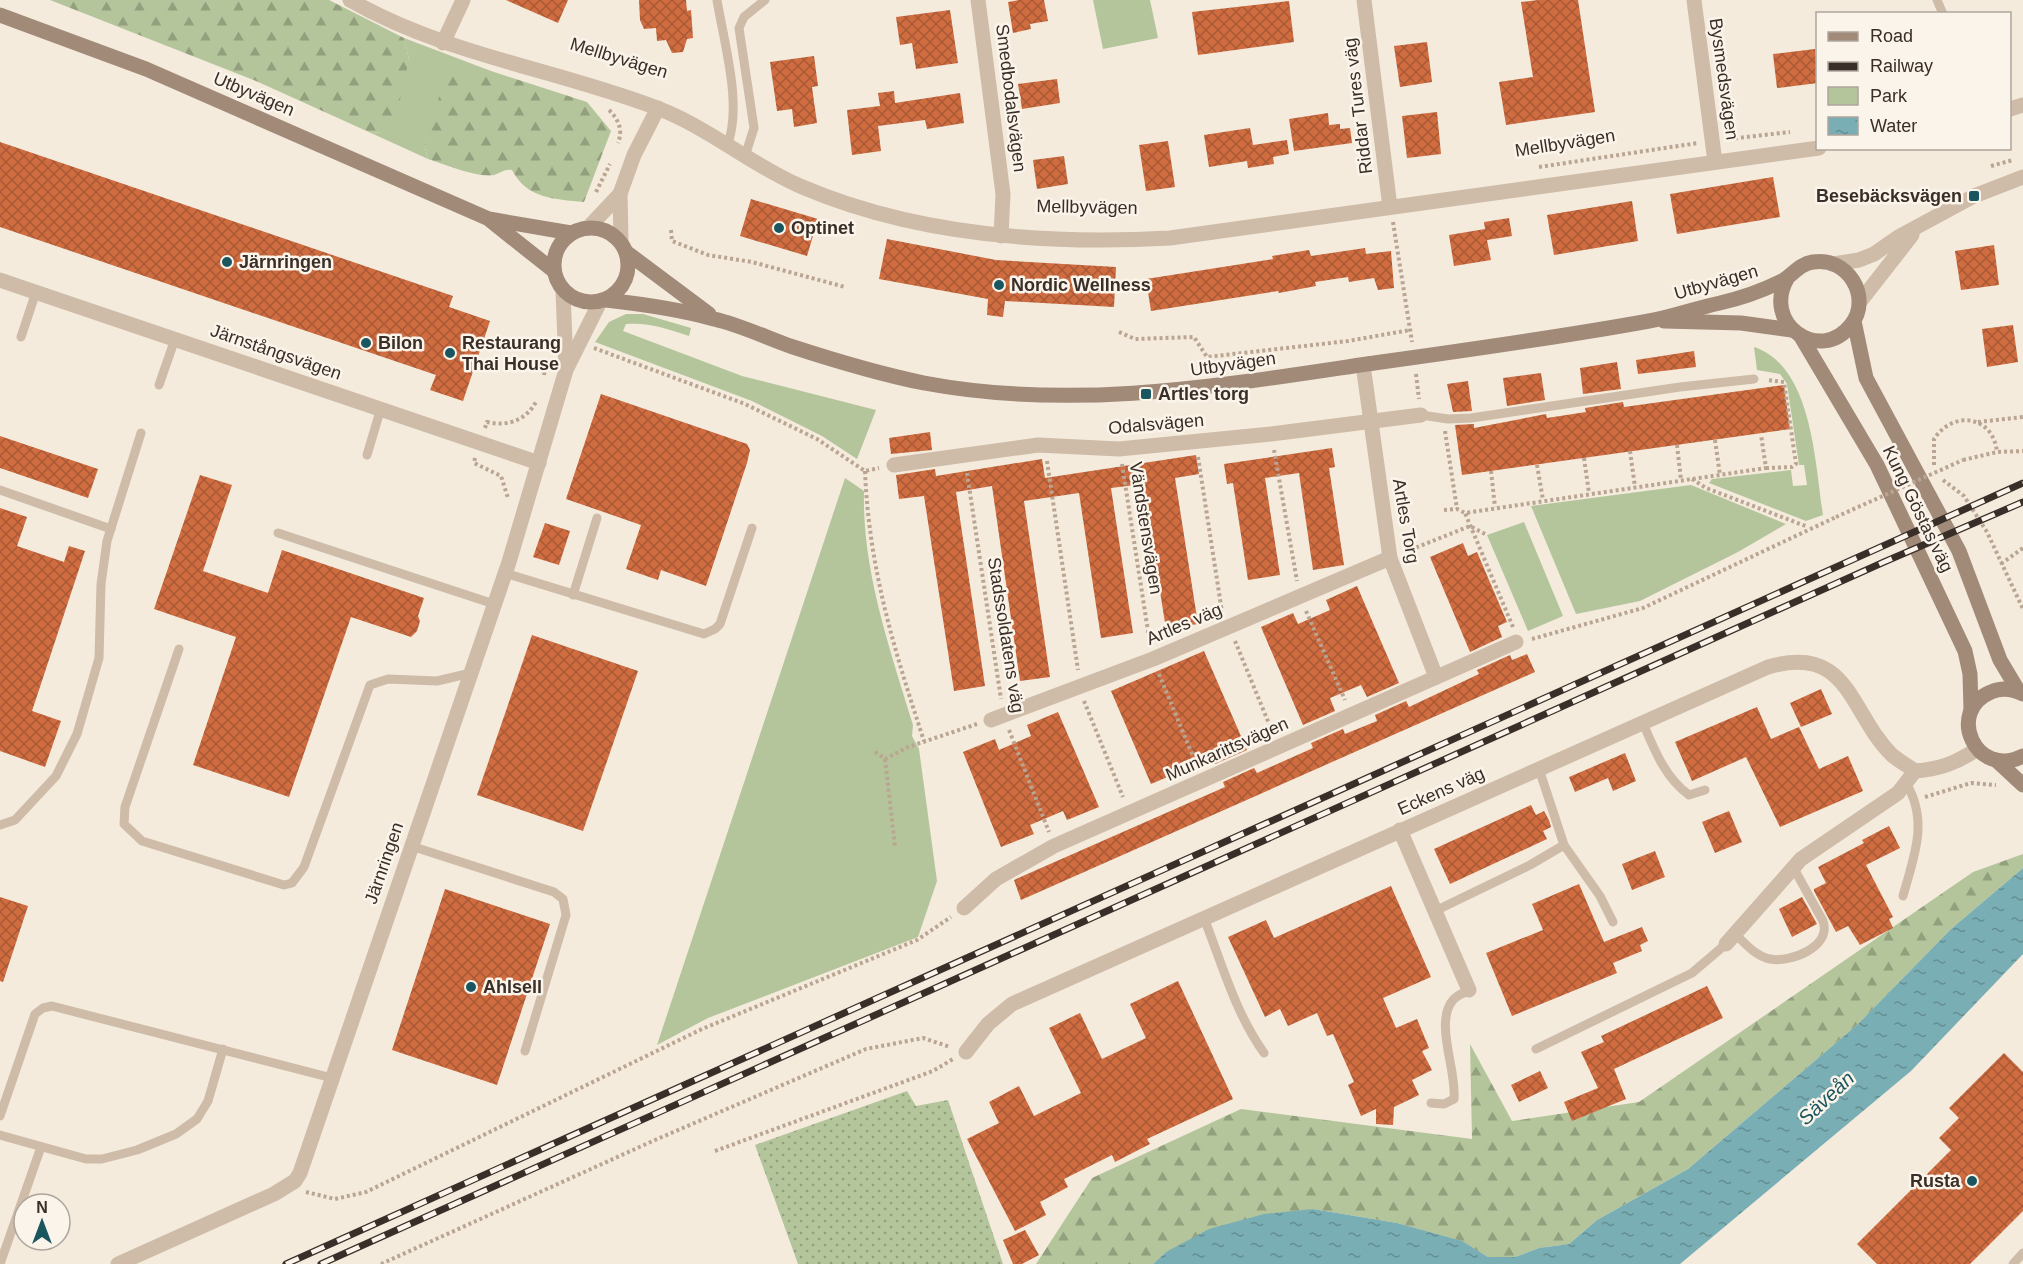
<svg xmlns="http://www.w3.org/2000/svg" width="2023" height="1264" font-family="Arial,sans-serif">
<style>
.green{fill:#b4c59b}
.forest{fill:url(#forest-firs)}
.garden{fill:url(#garden-dots)}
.water{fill:url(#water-ripples)}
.building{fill:url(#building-cross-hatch)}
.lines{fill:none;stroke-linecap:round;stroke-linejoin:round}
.path{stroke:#baa592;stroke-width:4;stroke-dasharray:3 3;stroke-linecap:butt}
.service{stroke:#cebba8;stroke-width:9}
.minor{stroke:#cebba8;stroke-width:15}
.tertiary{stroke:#cebba8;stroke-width:15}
.secondary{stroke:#a28a79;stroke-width:15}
.rail-casing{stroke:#3a2f28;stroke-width:7}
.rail{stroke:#fbf4ea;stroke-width:4.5;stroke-dasharray:14;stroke-linecap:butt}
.path-bridge{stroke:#baa592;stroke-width:4;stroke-dasharray:3 3;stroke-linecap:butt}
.poi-dot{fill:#1a565f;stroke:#fbf4ea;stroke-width:2}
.labels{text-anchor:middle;stroke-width:5;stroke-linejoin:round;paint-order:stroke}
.street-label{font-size:18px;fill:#3a2f28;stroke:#fbf4ea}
.poi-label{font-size:18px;font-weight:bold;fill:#3a2f28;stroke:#fbf4ea;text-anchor:start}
.water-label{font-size:20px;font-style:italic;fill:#1a565f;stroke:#fbf4ea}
</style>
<defs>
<pattern id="forest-firs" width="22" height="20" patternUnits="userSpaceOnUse" patternTransform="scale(1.5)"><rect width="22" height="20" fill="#b4c59b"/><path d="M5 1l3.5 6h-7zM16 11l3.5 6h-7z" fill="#93a07e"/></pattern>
<pattern id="garden-dots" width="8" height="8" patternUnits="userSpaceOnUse" patternTransform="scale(1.5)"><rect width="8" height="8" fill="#b4c59b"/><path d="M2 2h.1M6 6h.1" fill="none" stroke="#93a07e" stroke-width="1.8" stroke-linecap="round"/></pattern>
<pattern id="water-ripples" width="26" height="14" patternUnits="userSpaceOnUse" patternTransform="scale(1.5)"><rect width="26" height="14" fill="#79aeb4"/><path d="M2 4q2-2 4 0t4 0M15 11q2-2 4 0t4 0" fill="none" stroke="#648e92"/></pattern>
<pattern id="building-cross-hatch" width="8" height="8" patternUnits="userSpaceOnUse" patternTransform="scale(1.5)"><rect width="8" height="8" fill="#cf6c40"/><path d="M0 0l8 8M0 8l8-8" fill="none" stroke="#a95936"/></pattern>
</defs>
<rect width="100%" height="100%" fill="#f4ebdd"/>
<g class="green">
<path d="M1093,0H1150L1158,38L1103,49Z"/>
<path d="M404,38L491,71H472L424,144L428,159L371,133L382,132L409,59Z"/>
<path d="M626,314H643L691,328L689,336C668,329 648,322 626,324L623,331L742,376L876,410L857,459L822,436L752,401L595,342L609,322Z"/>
<path d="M1754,347C1813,366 1815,466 1823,515L1806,521L1709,483L1712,479L1791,470L1793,486L1807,485L1804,465H1799L1787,384L1780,374L1757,370Z"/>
<path d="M845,478L864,491C862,571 890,649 913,725L912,736L919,749L937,881L918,937L708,1018L657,1045Z"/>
<path d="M1691,485L1786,524L1738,552L1640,601L1576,614L1531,506Z"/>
<path d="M1524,522L1563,616L1528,631L1487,535Z"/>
</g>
<g class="forest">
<path d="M50,0H329L404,38L409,59L396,117L382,132L371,133L256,81Z"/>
<path d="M472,71H491L587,102L611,131L584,202C554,199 527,199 512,170C504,169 501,173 494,175C477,178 444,164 428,159L424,144L446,76Z"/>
<path d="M2023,854V868L1951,929L1858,1024L1688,1169L1597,1220L1569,1244L1539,1248L1515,1257H1488L1461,1241L1397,1223L1313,1209L1166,1252L1153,1264H1036L1092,1178L1241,1109L1472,1139L1470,1044L1512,1121L1639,1102L1973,872Z"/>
</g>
<path class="garden" d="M907,1091L916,1106L948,1100L1003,1264H798L755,1145Z"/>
<path class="water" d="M2023,868V954L1911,1071L1680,1264H1153L1166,1252L1209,1229L1264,1214L1313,1209L1397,1223L1462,1241L1488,1257H1515L1539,1248L1569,1244L1597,1220L1688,1169L1858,1024L1951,929Z"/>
<g class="building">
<path d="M506,0H568L558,23Z"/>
<path d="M639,0H686L687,11L691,10L693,38L687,39L683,52L672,53L666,40L657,41L656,28L644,29L640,20Z"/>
<path d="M1019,0H1044L1048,21L1030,24L1031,29L1013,33L1008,2Z"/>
<path d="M1538,0H1578L1595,112L1506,125L1499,82L1533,77L1521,2Z"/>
<path d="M1289,1L1294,42L1198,55L1192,12Z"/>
<path d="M950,10L958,63L916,69L912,43L900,45L896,17Z"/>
<path d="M1427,42L1432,82L1400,87L1394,46Z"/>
<path d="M1815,49L1818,83L1777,88L1773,54Z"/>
<path d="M814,56L818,86L812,87L817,123L794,127L792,109L777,111L770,62Z"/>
<path d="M1057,79L1060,103L1022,109L1018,84Z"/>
<path d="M894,91L895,103L960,93L964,123L927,129L925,120L878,126L881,151L852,155L847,110L880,106L878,93Z"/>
<path d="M1437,112L1441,154L1407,158L1402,116Z"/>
<path d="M1328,113L1329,125L1340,124V129L1350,128L1352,143L1294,151L1289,119Z"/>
<path d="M1250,128L1253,145L1287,140L1289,154L1273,157L1274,164L1248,168L1247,161L1209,167L1204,135Z"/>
<path d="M1168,141L1175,187L1146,191L1139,145Z"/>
<path d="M0,142L453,296L449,307L490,321L463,401L430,390L436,375L0,227Z"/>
<path d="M1064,156L1068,184L1037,189L1033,160Z"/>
<path d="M1773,177L1780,217L1677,234L1670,194Z"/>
<path d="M751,199L818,219L807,256L740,236Z"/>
<path d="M1632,201L1638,241L1554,255L1547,215Z"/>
<path d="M1509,218L1512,236L1487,240L1491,260L1454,266L1449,235L1485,229L1484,222Z"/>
<path d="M887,239L996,260L1116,267L1114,307L1005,301L1003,317L987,315L988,299L879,279Z"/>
<path d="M1994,245L1999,285L1961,290L1955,251Z"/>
<path d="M1365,248L1366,254L1391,251L1394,288L1378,290L1374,278L1349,282L1348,277L1315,282L1316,286L1279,293L1278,291L1151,311L1146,279L1273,259L1272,256L1309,250L1311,256Z"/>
<path d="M2013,325L2018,362L1987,367L1982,329Z"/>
<path d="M1694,351L1696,367L1638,374L1636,360Z"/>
<path d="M1617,362L1621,389L1583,394L1580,368Z"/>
<path d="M1541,373L1545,400L1507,406L1503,378Z"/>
<path d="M1468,381L1472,411L1453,412L1447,384Z"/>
<path d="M1784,385L1790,429L1462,475L1455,425L1474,424V428L1546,414L1547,418L1586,412L1585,408L1623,402L1624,407Z"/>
<path d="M601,394L747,444L750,450L747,463L706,586L661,570L658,580L626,569L641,525L566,499Z"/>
<path d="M930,432L932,450L891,454L889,438Z"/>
<path d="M0,436L98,469L88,498L0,468Z"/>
<path d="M1332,448L1335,467L1329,468L1344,565L1313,570L1299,473L1265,478L1280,575L1248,580L1233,483L1227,484L1224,464Z"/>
<path d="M1196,455L1199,474L1175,478L1198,624L1166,629L1143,484L1111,488L1133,633L1101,638L1079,493L1024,501L1050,677L1020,681L992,486L956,492L985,686L954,691L924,496L899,499L896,475L935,469L936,476L1042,459L1045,478Z"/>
<path d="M200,475L232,485L203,571L268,593L282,550L424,598L418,616L420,621L417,631L411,637L351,617L289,797L193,765L236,637L154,609Z"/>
<path d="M0,508L27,517L17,546L64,562L69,546L85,551L32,711L61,721L45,767L0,751Z"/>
<path d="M545,523L570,531L559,565L533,557Z"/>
<path d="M1463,543L1468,556L1477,552L1507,622L1498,626L1502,637L1470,652L1430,557Z"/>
<path d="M1357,586L1399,683L1367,697L1361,685L1330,698L1335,711L1303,725L1261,627L1293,613L1298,624L1330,610L1326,600Z"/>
<path d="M532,635L638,671L583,831L477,795Z"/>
<path d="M1204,651L1247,750L1215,764L1209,751L1180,763L1184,770L1151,784L1111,691Z"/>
<path d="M1527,654L1535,672L1021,900L1014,880L1225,787L1223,782L1254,768L1257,773L1313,748L1311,743L1343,729L1345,734L1377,721L1375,715L1406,701L1409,707L1479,674L1477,670L1510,655L1512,660Z"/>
<path d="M1821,689L1832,714L1801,727L1790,703Z"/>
<path d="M1757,707L1771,739L1799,727L1819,769L1848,756L1863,791L1780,827L1746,757L1692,781L1675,742Z"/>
<path d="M1058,712L1099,807L1067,820L1063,811L1030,825L1034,834L1001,847L963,752L995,739L999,750L1031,736L1027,725Z"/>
<path d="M1625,753L1636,781L1613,791L1608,778L1575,792L1569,777Z"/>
<path d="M1531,805L1536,815L1544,811L1549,820L1551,827L1543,831L1547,839L1450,884L1434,849Z"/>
<path d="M1729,811L1742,842L1715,853L1702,822Z"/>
<path d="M1889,826L1900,848L1866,865L1893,917L1889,919L1893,928L1860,945L1848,926L1836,932L1814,891V889L1826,883L1818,867L1864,843L1862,840Z"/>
<path d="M1655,851L1665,877L1632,890L1622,864Z"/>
<path d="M1579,884L1604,942L1642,927L1648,941L1640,945L1642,951L1613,963L1617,973L1512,1016L1486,953L1543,930L1532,904Z"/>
<path d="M1391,886L1431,977L1383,998L1396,1028L1417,1019L1429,1048L1422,1051L1432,1070L1412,1080L1419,1095L1394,1107L1393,1125L1376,1124V1109L1361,1116L1348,1085L1354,1082L1333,1034L1327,1036L1317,1013L1288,1026L1280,1009L1265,1017L1228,937L1266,920L1274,938Z"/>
<path d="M445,889L550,924L497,1085L392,1050Z"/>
<path d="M0,897L28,906L3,982L0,981Z"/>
<path d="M1802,897L1817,924L1792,937L1779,909Z"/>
<path d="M1178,981L1233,1099L1147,1139L1150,1144L1115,1162L1112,1155L1064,1179L1068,1187L1040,1202L1046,1215L1015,1231L967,1139L999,1123L989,1102L1019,1086L1034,1116L1081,1093L1049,1028L1080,1013L1102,1059L1146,1038L1130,1004Z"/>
<path d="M1707,986L1723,1018L1614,1069L1626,1099L1572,1121L1564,1102L1598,1088L1581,1052L1604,1042L1601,1036Z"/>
<path d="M2004,1053L2023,1072V1211L1970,1264H1877L1857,1244L1951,1150L1939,1138L1959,1118L1949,1108Z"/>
<path d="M1540,1071L1548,1088L1519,1102L1511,1085Z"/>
<path d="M1025,1230L1039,1255L1022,1264H1013L1003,1240Z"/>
</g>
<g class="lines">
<g class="path">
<path d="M609,110C619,120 623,130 618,143"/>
<path d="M1729,139L1790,132"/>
<path d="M1991,166L2013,160"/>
<path d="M1539,167L1698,143"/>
<path d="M596,192L610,164"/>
<path d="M1393,222L1412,342"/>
<path d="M671,230L672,241L708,255L752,262L845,287"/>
<path d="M1119,332L1135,339L1194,337L1207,357L1348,341L1410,330"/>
<path d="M594,348L745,404L817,439L865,471L879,468"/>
<path d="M1416,374L1419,399"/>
<path d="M544,375L547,359"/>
<path d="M1978,422L2023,417"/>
<path d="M485,428L487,422C508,427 527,420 537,400"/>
<path d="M1445,431L1457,509"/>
<path d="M1715,440L1720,475"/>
<path d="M1677,445L1681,480"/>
<path d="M1274,450L1297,581"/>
<path d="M1630,451L1635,487"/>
<path d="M1198,457L1222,612"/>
<path d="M475,458L474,463L501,476L508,498"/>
<path d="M1584,458L1589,493"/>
<path d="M1963,460L1997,452L2023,451"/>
<path d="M1047,461L1078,670"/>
<path d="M1122,464L1150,644"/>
<path d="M1537,465L1543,500"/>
<path d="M1934,465V439C1953,410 1993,415 1997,452"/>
<path d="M1766,468L1792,467L1796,464L1784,382L1767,380"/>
<path d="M865,471C869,569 894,649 924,741"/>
<path d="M1491,471L1495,507"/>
<path d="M967,473L1001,699"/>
<path d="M1692,479L1706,488L1808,527"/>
<path d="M1943,480L1964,496L1987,532L2023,609"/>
<path d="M1444,510L1457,509L1465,513"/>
<path d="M1405,552L1470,526L1487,535"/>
<path d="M2001,564L2023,548"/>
<path d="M1306,611L1345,700"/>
<path d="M1513,627L1465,513L1766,468L1761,435"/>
<path d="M1532,639L1643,608L1836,517"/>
<path d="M1235,641L1272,731"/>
<path d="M1159,674L1197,766"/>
<path d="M1084,701L1123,797"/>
<path d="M1009,730L1049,832"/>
<path d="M875,752L885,759L908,747L977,724"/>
<path d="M885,759L895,847"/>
<path d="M1925,797L1971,783L1996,785"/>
<path d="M715,1151L933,1071L953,1059"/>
<path d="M306,1192L335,1199L366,1192L702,1029L917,940L951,917"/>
<path d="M381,1264L655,1140L866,1049L923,1038L950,1047"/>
</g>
<g class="service">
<path d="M717,0C724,43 743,106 727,146"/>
<path d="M1937,0L1943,14"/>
<path d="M745,156L754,128L739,28L744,17L765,0"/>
<path d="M21,337L36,292"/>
<path d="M159,385L175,339"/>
<path d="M1421,415L1448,419L1471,418L1680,387L1754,379"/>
<path d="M367,455L381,408"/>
<path d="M0,490L111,529"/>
<path d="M278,533L494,604"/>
<path d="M505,573L704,634L715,629L720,624L752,528"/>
<path d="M573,595L597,518"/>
<path d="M179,649L125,807L124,824L142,841L284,885L292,883L304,867L370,685L388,679L437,681L471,673"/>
<path d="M1643,723C1654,749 1665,778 1689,795L1705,790"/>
<path d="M0,825L15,820L56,776L77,734L99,658L101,584L107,541L141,433"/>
<path d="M1564,845L1600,896L1613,922"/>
<path d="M411,846L554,892L563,899L566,915L525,1051"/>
<path d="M1903,896C1914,856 1929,821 1906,783"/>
<path d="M1435,911L1530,865L1564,845L1539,769"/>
<path d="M1204,918C1222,964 1235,1012 1264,1053"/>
<path d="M1735,934C1745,943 1755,956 1770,959C1790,963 1832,947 1823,921L1793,867"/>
<path d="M1536,1049L1692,973L1726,944"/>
<path d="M1431,1103L1444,1104L1454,1099C1457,1071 1434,1022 1453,1000C1457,995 1464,993 1469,990"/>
<path d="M0,1116L35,1014L43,1008L52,1006L332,1078"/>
<path d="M0,1135L86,1159H102L137,1150L176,1134L197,1119L208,1101L223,1049"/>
<path d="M0,1264L41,1147"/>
<path d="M2013,1264L2023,1253"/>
</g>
<g class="minor">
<path d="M350,0C446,55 555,69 657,108C708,127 751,165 800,186C916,236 1046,245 1170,238L1819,148"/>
<path d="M978,0L1003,194L1001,236"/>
<path d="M1364,0L1390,207"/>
<path d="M1694,0L1715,162"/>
<path d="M443,43L463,0"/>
<path d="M2010,109L2023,105"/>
<path d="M588,228L620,194"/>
<path d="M621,242L620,194L634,155L658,108"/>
<path d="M0,280L539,463"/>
<path d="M563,291L566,367"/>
<path d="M1363,365L1390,558L1436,677"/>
<path d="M894,465L1038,445L1119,449L1271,434L1421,415"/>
<path d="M991,720L1153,659L1390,558"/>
<path d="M1400,830L1469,990"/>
<path d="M964,908L996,879L1054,846L1516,642"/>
<path d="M1726,944L1801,859L1898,793L1915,771"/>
<path d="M966,1052L988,1024L1012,1004L1768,667C1850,643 1849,713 1892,755C1899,761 1908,766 1915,771C1940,769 1957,763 1977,749"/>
<path d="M118,1264L274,1194L295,1181L300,1173L509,562L566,370L600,302"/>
</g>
<g class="tertiary">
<path d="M1833,264L1859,260L1874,254L1900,236L1974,196L2023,177"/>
<path d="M1859,303L1912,235"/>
</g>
<g class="secondary">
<path d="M0,15L146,69L489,219L571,233"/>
<path d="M491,221L554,271"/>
<circle cx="591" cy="265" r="37"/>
<path d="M626,252L709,314"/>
<path d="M606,300C642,304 679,309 714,319C740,325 765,337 790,346C833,360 879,374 924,383C1073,411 1219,386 1367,364C1461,351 1556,338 1649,321C1673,317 1696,308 1720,303C1742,298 1762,291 1782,281C1793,275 1799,264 1813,262C1847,256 1873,297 1851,325C1820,365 1760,323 1788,277"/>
<path d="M1664,321L1741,323L1792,330"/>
<path d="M1854,321L1866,378L1959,551L2000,660L2019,692"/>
<path d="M1800,335L1877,465L1965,651L1970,674L1971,710"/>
<path d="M2023,694C2013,689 2002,687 1991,692C1945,711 1976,780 2023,756"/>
<path d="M1996,760L2023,785"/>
</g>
<defs>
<g id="rail">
<path d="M286,1264L2023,483"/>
<path d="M321,1264L1884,562L2023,502"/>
</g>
</defs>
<use href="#rail" class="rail-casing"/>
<use href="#rail" class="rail"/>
<path class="path-bridge" d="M1836,517L1963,460"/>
</g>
<g class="poi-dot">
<rect x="1968" y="190" width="12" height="12" rx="3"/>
<circle cx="779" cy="228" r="6"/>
<circle cx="227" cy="262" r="6"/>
<circle cx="999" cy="285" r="6"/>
<circle cx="366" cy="343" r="6"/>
<circle cx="450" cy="353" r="6"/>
<rect x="1140" y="388" width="12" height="12" rx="3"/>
<circle cx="471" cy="987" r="6"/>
<circle cx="1972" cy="1181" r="6"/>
</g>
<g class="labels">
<g class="street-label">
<text transform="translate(619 58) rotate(17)" y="6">Mellbyvägen</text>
<text transform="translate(1724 79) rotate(82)" y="6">Bysmedsvägen</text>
<text transform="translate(254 94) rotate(23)" y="6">Utbyvägen</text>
<text transform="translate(1011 98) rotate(83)" y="6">Smedbodalsvägen</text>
<text transform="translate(1358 106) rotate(-97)" y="6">Riddar Tures väg</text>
<text transform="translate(1565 143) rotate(-9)" y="6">Mellbyvägen</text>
<text transform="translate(1087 207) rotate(1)" y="6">Mellbyvägen</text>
<text transform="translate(1716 282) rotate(-16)" y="6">Utbyvägen</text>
<text transform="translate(276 352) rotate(19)" y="6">Järnstångsvägen</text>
<text transform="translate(1233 364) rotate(-8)" y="6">Utbyvägen</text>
<text transform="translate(1156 424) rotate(-5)" y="6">Odalsvägen</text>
<text transform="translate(1918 509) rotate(64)" y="6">Kung Göstas väg</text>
<text transform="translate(1406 521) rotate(80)" y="6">Artles Torg</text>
<text transform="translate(1146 528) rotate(81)" y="6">Vändstensvägen</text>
<text transform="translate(1184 624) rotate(-23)" y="6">Artles väg</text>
<text transform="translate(1006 635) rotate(81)" y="6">Stadssoldatens väg</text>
<text transform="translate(1227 749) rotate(-24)" y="6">Munkarittsvägen</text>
<text transform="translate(1441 791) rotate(-24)" y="6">Eckens väg</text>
<text transform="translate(384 863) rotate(-71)" y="6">Järnringen</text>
</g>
<g class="poi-label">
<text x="1962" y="202" text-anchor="end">Besebäcksvägen</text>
<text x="791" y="234">Optinet</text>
<text x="239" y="268">Järnringen</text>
<text x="1011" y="291">Nordic Wellness</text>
<text x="378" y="349">Bilon</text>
<text x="462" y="349">Restaurang<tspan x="462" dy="21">Thai House</tspan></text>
<text x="1158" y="400">Artles torg</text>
<text x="483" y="993">Ahlsell</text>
<text x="1960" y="1187" text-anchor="end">Rusta</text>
</g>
<g class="water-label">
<text transform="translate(1826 1098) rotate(-43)" y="7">Säveån</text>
</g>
</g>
<rect x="1816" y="12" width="195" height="138" fill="#fbf4ea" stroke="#aea59c" stroke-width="1.5"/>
<rect x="1828" y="32" width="30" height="9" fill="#a28a79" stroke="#aea59c" stroke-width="1.5"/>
<text x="1870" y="42" font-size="18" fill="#3a2f28">Road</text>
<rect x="1828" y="62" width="30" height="9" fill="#3a2f28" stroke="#aea59c" stroke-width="1.5"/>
<text x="1870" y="72" font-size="18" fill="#3a2f28">Railway</text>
<rect x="1828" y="87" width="30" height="18" fill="#b4c59b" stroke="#aea59c" stroke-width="1.5"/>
<text x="1870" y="102" font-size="18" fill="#3a2f28">Park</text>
<rect x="1828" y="117" width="30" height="18" fill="url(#water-ripples)" stroke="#aea59c" stroke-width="1.5"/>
<text x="1870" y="132" font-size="18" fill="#3a2f28">Water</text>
<g transform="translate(42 1222)"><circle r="28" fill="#fbf4ea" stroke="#aea59c" stroke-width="1.5"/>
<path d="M0-4.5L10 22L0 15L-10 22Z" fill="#1a565f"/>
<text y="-9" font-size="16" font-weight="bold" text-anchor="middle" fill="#3a2f28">N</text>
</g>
</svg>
